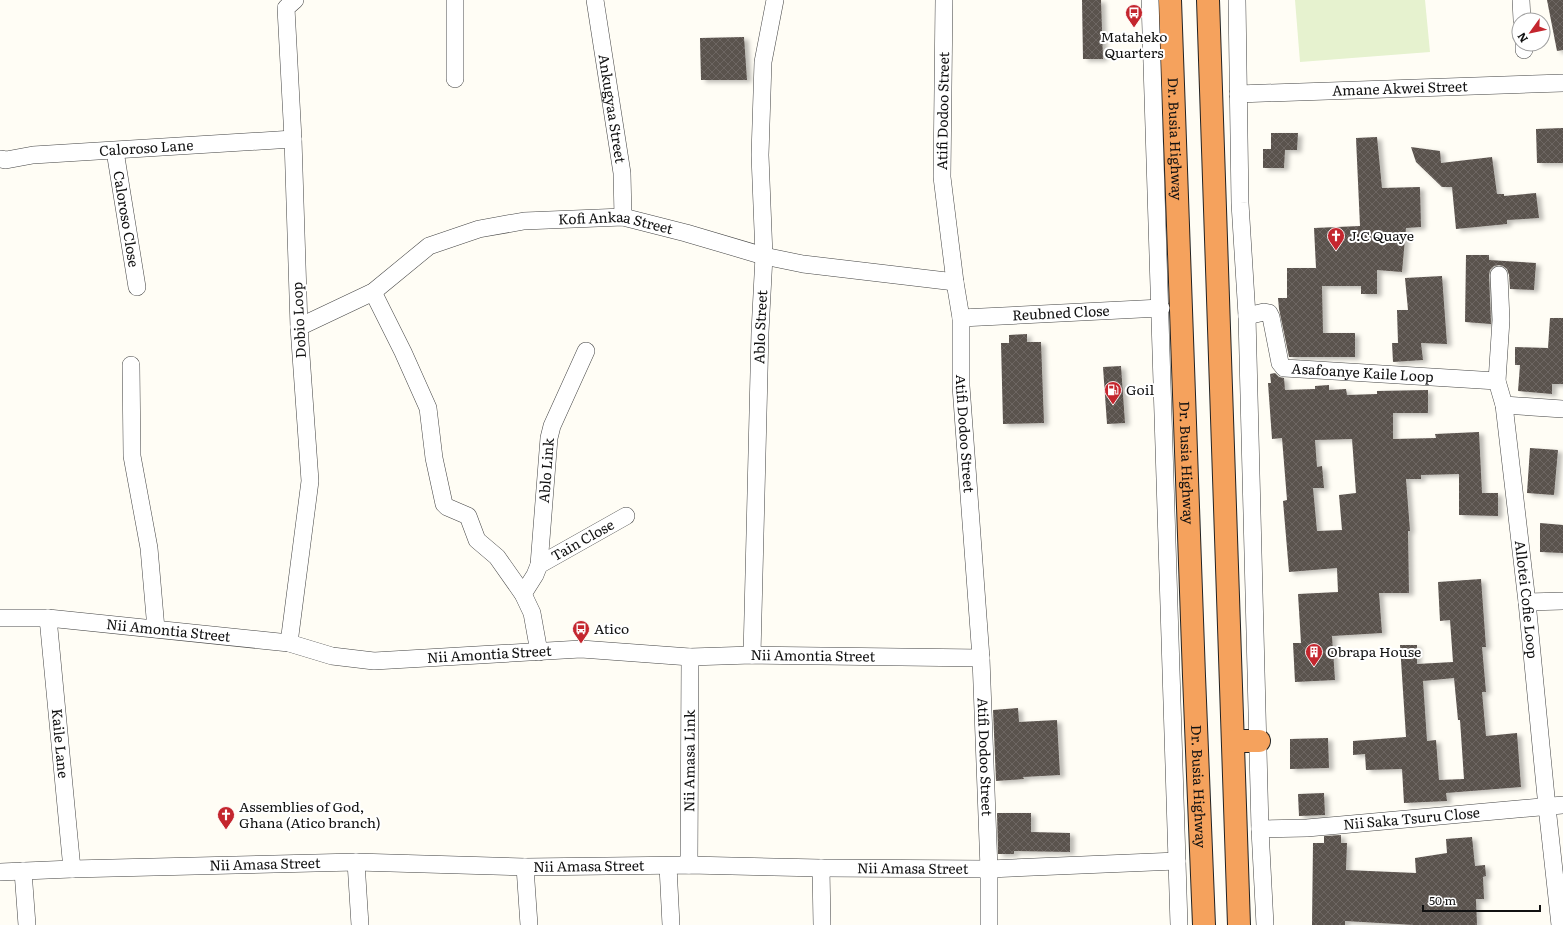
<svg xmlns="http://www.w3.org/2000/svg" width="1563" height="925" font-family="Literata,serif">
<style>
.pitch{fill:#e6f2cf}
.building{fill:url(#building-cross-hatch);fill-rule:evenodd;filter:url(#shadow)}
.lines{fill:none;stroke-linecap:round;stroke-linejoin:round}
.minor-casing{stroke:#444;stroke-width:18}
.highway-casing{stroke:#222;stroke-width:24}
.minor{stroke:#fff;stroke-width:17}
.highway{stroke:#f5a25d;stroke-width:22}
.labels{text-anchor:middle;stroke-width:4;stroke-linejoin:round;paint-order:stroke}
.poi-label{font-size:14px;fill:#111;stroke:#fff;text-anchor:start}
.street-label{font-size:14px;fill:#111;stroke:#fff}
</style>
<defs>
<pattern id="building-cross-hatch" width="8" height="8" patternUnits="userSpaceOnUse"><rect width="8" height="8" fill="#5a524d"/><path d="M0 0l8 8M0 8l8-8" fill="none" stroke="#6d6662"/></pattern>
<filter id="shadow"><feDropShadow dx="4.5" dy="2.5" stdDeviation="2" flood-color="#0004"/></filter>
</defs>
<rect width="100%" height="100%" fill="#fffdf5"/>
<path class="pitch" d="M1295,0H1425L1430,52L1300,62Z"/>
<g class="building">
<path d="M1082,0H1101L1103,59H1083Z"/>
<path d="M1547,0H1563V50L1557,51Z"/>
<path d="M744,37L747,80H701L700,38Z"/>
<path d="M1563,128V163H1537L1536,129Z"/>
<path d="M1271,133H1298L1297,150H1285L1284,168H1263V149H1271Z"/>
<path d="M1377,137L1382,188L1420,187L1421,227L1406,228L1402,272L1377,270V294H1361V286H1322L1323,333H1355V357H1289L1279,309L1278,298H1287V268H1316L1314,228L1360,226L1356,138Z"/>
<path d="M1411,147L1440,151L1441,163L1492,157L1497,194H1504V196L1536,193L1539,218L1507,220V224L1456,229L1452,187H1442L1416,162Z"/>
<path d="M1466,255H1489V260L1536,263L1534,290L1510,289L1509,275L1507,269L1503,266L1499,265L1494,266L1490,270L1489,275L1491,324L1465,322Z"/>
<path d="M1442,276L1447,344L1421,343L1423,360L1393,362L1392,343H1398L1397,310H1408L1405,278Z"/>
<path d="M1550,318H1563V384H1552V394L1518,391L1520,365H1515V347L1548,348Z"/>
<path d="M1027,334V342H1041L1044,423L1003,424L1001,343H1009V335Z"/>
<path d="M1121,366L1125,423L1107,424L1103,367Z"/>
<path d="M1275,373L1279,377L1284,378L1285,390L1315,389V386L1329,385V390L1346,389L1347,395L1377,394V391L1428,390V413H1393V439L1436,438L1435,434L1479,432L1482,493H1498V516L1459,515V474L1421,475V479H1406L1410,531H1408L1409,593H1379L1382,633L1332,636L1335,680L1295,682L1293,643H1301L1298,594L1338,592L1337,568L1289,572L1283,501L1287,500L1282,438L1272,439L1268,383H1271L1270,374ZM1352,439L1356,493L1339,495L1342,530L1317,531L1313,488H1324L1322,466L1317,467L1315,440Z"/>
<path d="M1530,448L1558,450L1554,495L1527,493Z"/>
<path d="M1540,523L1563,525V553L1540,552Z"/>
<path d="M1481,579L1486,647H1482L1486,692H1482L1486,736L1517,733L1521,787L1446,793L1447,801L1404,803L1402,769L1366,770L1365,754L1353,755V741L1406,737L1400,645H1417V664L1453,662L1450,620L1440,621L1438,582ZM1454,678L1458,720H1460L1464,779L1439,780L1436,740L1427,741L1423,681Z"/>
<path d="M1018,708L1019,722L1057,720L1060,775L1023,777L1024,779L996,781L993,710Z"/>
<path d="M1328,738L1329,768L1290,769V739Z"/>
<path d="M1324,793L1325,815L1299,816L1298,794Z"/>
<path d="M997,813H1031V832L1070,833V852L1014,851V854H998Z"/>
<path d="M1341,835V843H1347L1346,870L1416,873L1415,858L1447,853L1446,839L1472,837L1475,866L1485,865L1486,876L1483,877L1484,899H1476L1477,925H1414L1345,921V925H1312L1313,843H1324V836Z"/>
</g>
<g class="lines">
<defs>
<g id="minor">
<path d="M455,0V79"/>
<path id="s1" d="M595,0L622,173L623,217"/>
<path id="s2" d="M944,0L942,177L955,282L961,318V386L981,658L989,869V925"/>
<path d="M1150,0L1179,925"/>
<path d="M1237,0L1240,203L1247,316L1260,829L1265,925"/>
<path d="M1521,0L1522,20"/>
<path d="M1524,44V50"/>
<path id="s3" d="M1238,94L1563,83"/>
<path id="s4" d="M115,151L137,287"/>
<path id="s5" d="M0,159L6,160L33,155L293,139"/>
<path id="s6" d="M1499,275L1501,320L1497,381L1504,405L1527,602L1547,807L1560,925"/>
<path d="M373,292L403,352L428,408L434,458L444,504L447,507L468,516L477,540L497,557L523,594L532,613L539,652"/>
<path id="s7" d="M1247,316L1264,312L1269,313L1271,317L1280,363L1284,368L1497,381"/>
<path id="s8" d="M961,318L1161,308"/>
<path id="s9" d="M299,327L373,292L429,246L479,229L524,221L623,217L686,233L764,256L803,264L955,282"/>
<path d="M131,365L132,456L149,548L156,629"/>
<path d="M1504,405L1563,409"/>
<path id="s10" d="M539,565L626,516"/>
<path id="s11" d="M523,594L535,575L539,565L549,438L552,426L586,351"/>
<path d="M1527,602L1563,601"/>
<path id="s12" d="M0,618H48L289,643L332,656L374,661L581,649L690,657L752,655L981,658"/>
<path id="s13" d="M48,618L72,869"/>
<path d="M289,643L310,481L299,327L293,139L286,8L295,0"/>
<path id="s14" d="M752,655L760,332L764,256L760,155L763,62L775,0"/>
<path id="s15" d="M1260,829L1307,828L1563,805"/>
<path d="M356,862L360,925"/>
<path id="s16" d="M689,865L690,657"/>
<path d="M668,866L671,925"/>
<path d="M525,867L529,925"/>
<path d="M821,868L822,925"/>
<path d="M23,871L27,925"/>
<path id="s17" d="M0,872L72,869L356,862L525,867L689,865L821,868L989,869L1177,861"/>
</g>
<g id="highway">
<path id="s18" d="M1170,0L1194,676L1204,925"/>
<path d="M1208,0L1239,925"/>
<path d="M1233,741H1259"/>
</g>
</defs>
<use href="#minor" class="minor-casing"/>
<use href="#highway" class="highway-casing"/>
<use href="#minor" class="minor"/>
<use href="#highway" class="highway"/>
</g>
<defs>
<symbol id="bus-pin" viewBox="-11 -11 22 30"><path d="M0 17L-7.5 6A9.5 9.5 0 1 1 7.5 6Z" fill="#c4262e" stroke="#fff"/><path d="M-5-6H5V4H4V6H2V4H-2V6H-4V4H-5ZM-3.5-4V0h7V-4ZM-3.5 1.2v1.5H-2V1.2ZM2 1.2v1.5H3.5V1.2Z" fill="#fff"/></symbol>
<symbol id="church-pin" viewBox="-11 -11 22 30"><path d="M0 17L-7.5 6A9.5 9.5 0 1 1 7.5 6Z" fill="#c4262e" stroke="#fff"/><path d="M-1.2-6h2.4v3.5h3.3v2.4h-3.3V6h-2.4V-.1h-3.3v-2.4h3.3Z" fill="#fff"/></symbol>
<symbol id="fuel-pin" viewBox="-11 -11 22 30"><path d="M0 17L-7.5 6A9.5 9.5 0 1 1 7.5 6Z" fill="#c4262e" stroke="#fff"/><path d="M-5.5-6h7V0h2V4h1.3V-2.5L3-4.5l.8-.8L6-3V5H2.5V1h-1V6h-7ZM-4.2-4.7v3.2H.2V-4.7Z" fill="#fff"/></symbol>
<symbol id="building-pin" viewBox="-11 -11 22 30"><path d="M0 17L-7.5 6A9.5 9.5 0 1 1 7.5 6Z" fill="#c4262e" stroke="#fff"/><path d="M-4-6H4V6H1V3H-1V6H-4ZM-2.5-4.3h1.7v1.8h-1.7ZM.8-4.3h1.7v1.8H.8ZM-2.5-1h1.7V.8h-1.7ZM.8-1h1.7V.8H.8Z" fill="#fff"/></symbol>
</defs>
<g fill-rule="evenodd">
<use href="#bus-pin" x="1124" y="3" width="20" height="27"/>
<use href="#church-pin" x="1326" y="226" width="20" height="27"/>
<use href="#fuel-pin" x="1103" y="380" width="20" height="27"/>
<use href="#bus-pin" x="571" y="619" width="20" height="27"/>
<use href="#building-pin" x="1304" y="642" width="20" height="27"/>
<use href="#church-pin" x="216" y="805" width="20" height="27"/>
</g>
<g class="labels">
<g class="poi-label">
<text x="1134" y="42" text-anchor="middle">Mataheko<tspan x="1134" dy="16">Quarters</tspan></text>
<text x="1349" y="241">J.C Quaye</text>
<text x="1126" y="395">Goil</text>
<text x="594" y="634">Atico</text>
<text x="1327" y="657">Obrapa House</text>
<text x="239" y="812">Assemblies of God,<tspan x="239" dy="16">Ghana (Atico branch)</tspan></text>
</g>
<g class="street-label">
<text dy="5" stroke="none"><textPath href="#s3" startOffset="162">Amane Akwei Street</textPath></text>
<text dy="5" stroke="none"><textPath href="#s1" startOffset="110">Ankugyaa Street</textPath></text>
<text transform="translate(943 111) rotate(-89)" y="5">Atifi Dodoo Street</text>
<text dy="5" stroke="none"><textPath href="#s18" startOffset="139">Dr. Busia Highway</textPath></text>
<text dy="5" stroke="none"><textPath href="#s5" startOffset="147">Caloroso Lane</textPath></text>
<text dy="5" stroke="none"><textPath href="#s4" startOffset="69">Caloroso Close</textPath></text>
<text dy="5" stroke="none"><textPath href="#s9" startOffset="345">Kofi Ankaa Street</textPath></text>
<text dy="5" stroke="none"><textPath href="#s8" startOffset="100">Reubned Close</textPath></text>
<text transform="translate(299 320) rotate(-93)" y="5">Dobio Loop</text>
<text dy="5" stroke="none"><textPath href="#s14" startOffset="328">Ablo Street</textPath></text>
<text dy="5" stroke="none"><textPath href="#s7" startOffset="159">Asafoanye Kaile Loop</textPath></text>
<text dy="5" stroke="none"><textPath href="#s2" startOffset="435">Atifi Dodoo Street</textPath></text>
<text dy="5" stroke="none"><textPath href="#s18" startOffset="463">Dr. Busia Highway</textPath></text>
<text dy="5" stroke="none"><textPath href="#s11" startOffset="128">Ablo Link</textPath></text>
<text dy="5" stroke="none"><textPath href="#s10" startOffset="50">Tain Close</textPath></text>
<text dy="5" stroke="none"><textPath href="#s6" startOffset="327">Allotei Cofie Loop</textPath></text>
<text dy="5" stroke="none"><textPath href="#s12" startOffset="169">Nii Amontia Street</textPath></text>
<text dy="5" stroke="none"><textPath href="#s12" startOffset="493">Nii Amontia Street</textPath></text>
<text dy="5" stroke="none"><textPath href="#s12" startOffset="817">Nii Amontia Street</textPath></text>
<text dy="5" stroke="none"><textPath href="#s13" startOffset="126">Kaile Lane</textPath></text>
<text dy="5" stroke="none"><textPath href="#s2" startOffset="759">Atifi Dodoo Street</textPath></text>
<text dy="5" stroke="none"><textPath href="#s16" startOffset="104">Nii Amasa Link</textPath></text>
<text dy="5" stroke="none"><textPath href="#s18" startOffset="787">Dr. Busia Highway</textPath></text>
<text dy="5" stroke="none"><textPath href="#s15" startOffset="152">Nii Saka Tsuru Close</textPath></text>
<text dy="5" stroke="none"><textPath href="#s17" startOffset="265">Nii Amasa Street</textPath></text>
<text dy="5" stroke="none"><textPath href="#s17" startOffset="589">Nii Amasa Street</textPath></text>
<text dy="5" stroke="none"><textPath href="#s17" startOffset="913">Nii Amasa Street</textPath></text>
</g>
</g>
<g transform="translate(1531 32) rotate(237)"><circle r="19" fill="#ffffff" stroke="#a0a0a0"/>
<path d="M0-3L7 15L0 10L-7 15Z" fill="#c4262e"/>
<text y="-6" font-size="11" font-weight="bold" text-anchor="middle" fill="#111111">N</text>
</g>
<path d="M1423 905v6h117v-6" fill="none" stroke="#111111" stroke-width="2"/>
<text x="1429" y="905" font-size="12" fill="#111111" stroke="#ffffff" stroke-width="3" paint-order="stroke">50 m</text>
</svg>
